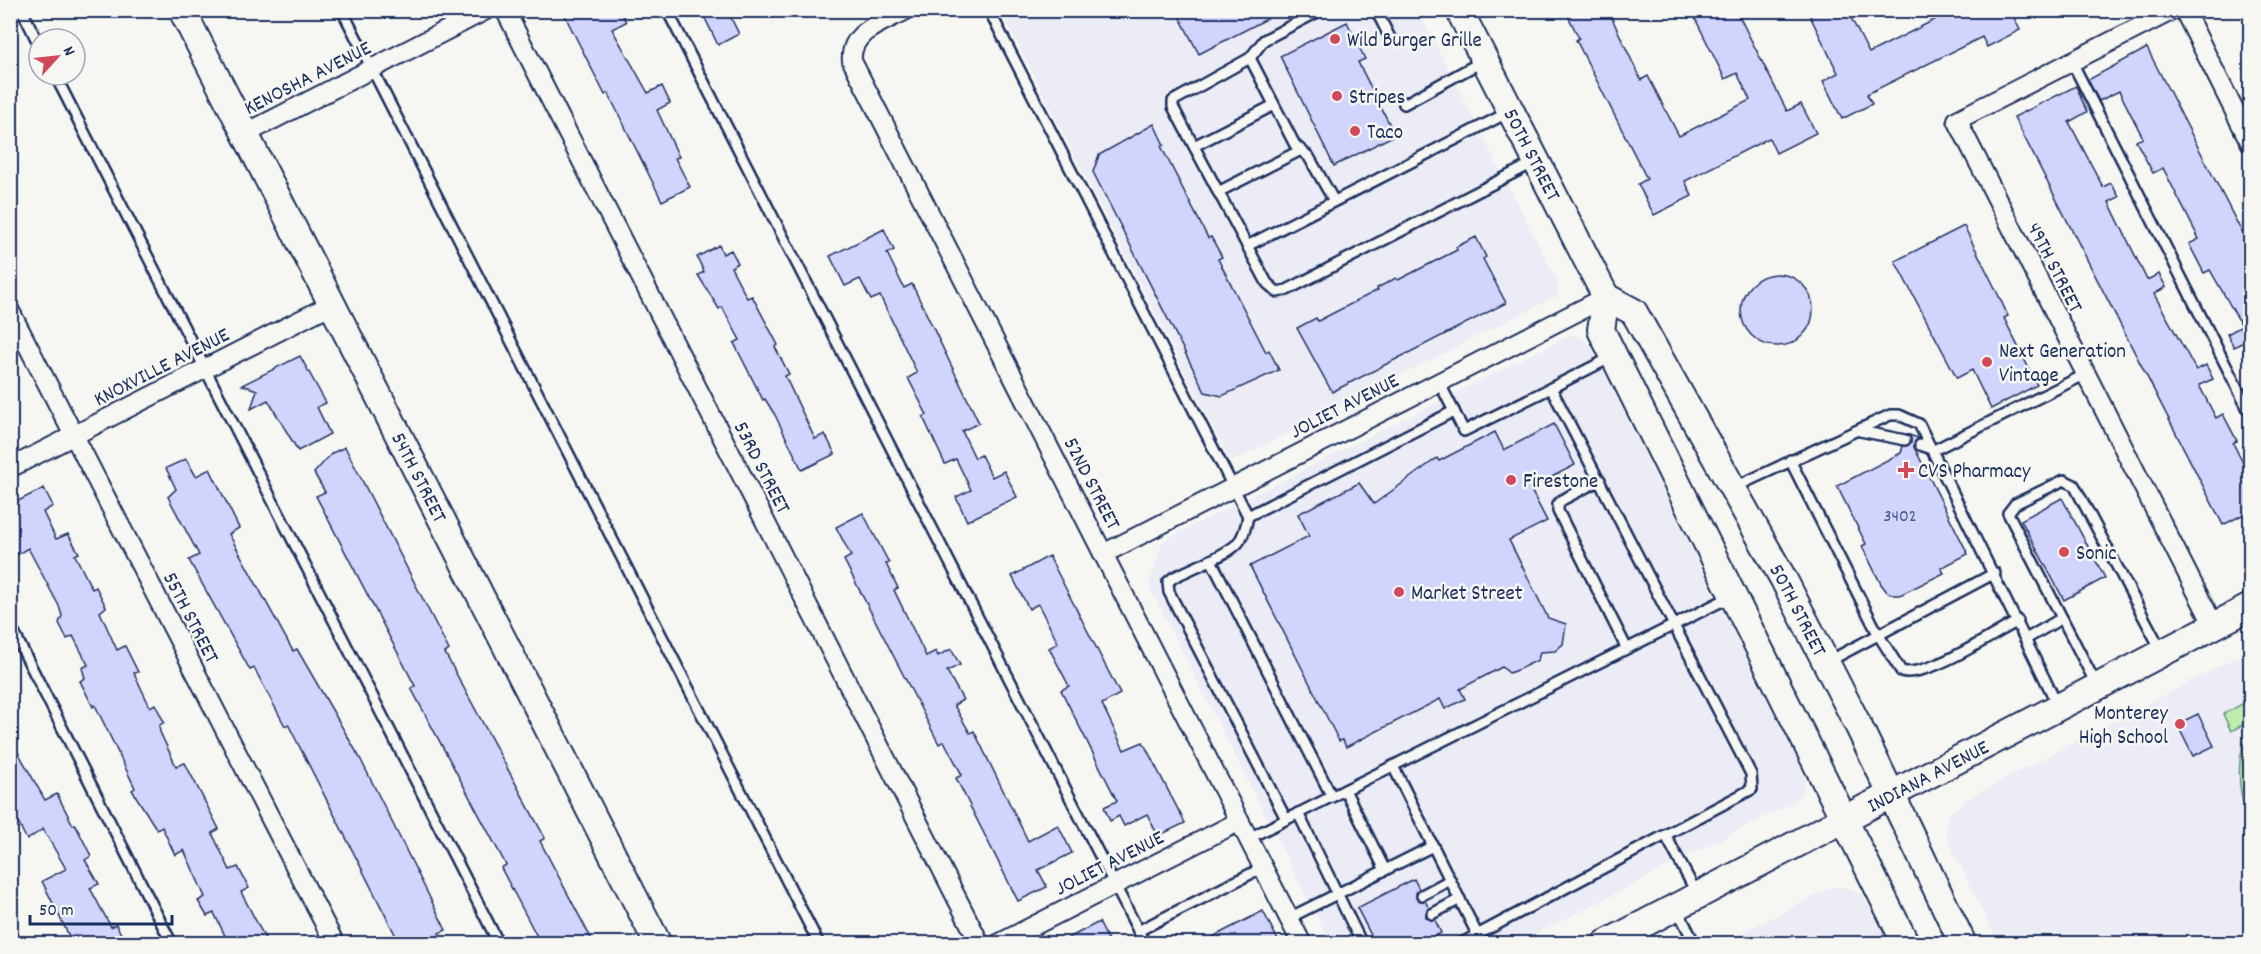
<svg xmlns="http://www.w3.org/2000/svg" width="2261" height="954" font-family="Dekko,sans-serif">
<style>
.built{fill:#ebecf5}
.green{fill:#bcedac;stroke:#6c8e85;stroke-width:1.5}
.building{fill:#d1d4fc;stroke:#1b2f5e;stroke-width:1.5}
.lines{fill:none;stroke-linecap:round;stroke-linejoin:round}
.lane-casing{stroke:#1b2f5e;stroke-width:14}
.street-casing{stroke:#1b2f5e;stroke-width:22}
.secondary-casing{stroke:#1b2f5e;stroke-width:30}
.lane{stroke:#f6f6f2;stroke-width:9}
.street{stroke:#f6f6f2;stroke-width:18}
.secondary{stroke:#f6f6f2;stroke-width:26}
.poi-dot{fill:#d1495b;stroke:#f6f6f2;stroke-width:2}
.labels{text-anchor:middle;stroke-width:5;stroke-linejoin:round;paint-order:stroke}
.number-label{font-size:18px;fill:#485886}
.poi-label{font-size:21px;fill:#1b2f5e;stroke:#f6f6f2;text-anchor:start}
.street-label{font-size:21px;fill:#1b2f5e;stroke:#f6f6f2}
</style>
<rect width="100%" height="100%" fill="#f6f6f2"/>
<filter id="ink" filterUnits="userSpaceOnUse"><feTurbulence type="fractalNoise" baseFrequency=".0167" numOctaves="2"/><feDisplacementMap in="SourceGraphic" scale="12" xChannelSelector="R" yChannelSelector="G"/><feConvolveMatrix kernelMatrix="1 2 1 2 8 2 1 2 1" color-interpolation-filters="sRGB"/></filter>
<g filter="url(#ink)">
<g class="built">
<path d="M1001,11H1418L1556,279L1558,295L1231,462Z"/>
<path d="M1570,335L1581,337L1591,347L1800,766L1804,779L1803,791L1792,803L1518,943H1330L1149,586L1163,541Z"/>
<path d="M2250,650V943H1998L1948,840L1946,824L1950,813L1967,799Z"/>
<path d="M1833,887L1848,888L1862,895L1890,943H1721Z"/>
</g>
<g class="green">
<path d="M2250,700V721L2231,731L2223,714Z"/>
<path d="M2250,723V823C2235,789 2236,757 2250,723Z"/>
</g>
<g class="building">
<path d="M562,10H620L626,22L612,29L648,93L662,86L670,103L657,110L679,157L675,158L690,187L662,201L608,93L605,95Z"/>
<path d="M701,10H727L739,34L718,45Z"/>
<path d="M1176,10H1284L1199,54Z"/>
<path d="M1565,10H1608L1641,80L1648,76L1679,136L1750,100L1737,73L1725,79L1691,10H1736L1787,111L1801,104L1816,133L1776,153L1769,138L1685,181L1692,196L1654,215L1638,184L1647,179L1576,40L1579,38Z"/>
<path d="M1807,10H1847L1869,53L1954,10H2010L2020,30L1987,47L1982,37L1867,94L1872,104L1842,119L1823,81L1838,73Z"/>
<path d="M1347,22L1365,59L1358,62L1395,135L1334,166L1280,56Z"/>
<path d="M2147,48L2250,248V342L2249,339L2234,347L2227,334L2242,326L2210,270L2204,273L2189,244L2199,239L2163,168L2153,173L2136,141L2143,138L2119,91L2099,101L2088,80Z"/>
<path d="M2076,86L2087,112L2069,122L2103,187L2111,183L2119,197L2109,202L2147,280L2159,274L2166,287L2154,294L2196,370L2206,365L2213,379L2199,385L2216,418L2223,414L2237,441L2233,443L2250,477V511L2223,525L2014,117Z"/>
<path d="M1154,124L1164,145L1161,146L1208,238L1211,237L1222,257L1218,259L1266,352L1269,350L1279,370L1222,396L1205,392L1093,172L1099,155Z"/>
<path d="M1964,226L1995,288L2008,316L2004,318L2037,385L1991,409L1972,370L1957,378L1895,261Z"/>
<path d="M884,229L894,250L887,253L904,288L912,284L979,423L962,431L975,458L981,455L992,477L1004,471L1017,497L967,521L956,497L971,490L956,459L945,464L923,417L927,415L908,378L917,373L880,296L871,300L860,279L845,286L830,256Z"/>
<path d="M1476,237L1486,257L1483,259L1506,303L1332,392L1297,328L1316,318L1318,321L1378,290L1377,288L1396,278L1398,280L1457,250L1456,247Z"/>
<path d="M719,245L723,254L731,250L738,263L731,267L747,298L752,296L778,345L775,347L789,374L785,376L815,439L825,434L835,454L802,470L775,415L765,399L763,400L734,343L740,340L722,307L719,309L698,275L704,272L697,257Z"/>
<circle cx="1777" cy="310" r="36"/>
<path d="M300,356L326,403L317,407L330,434L298,451L268,400L251,409L257,390L242,385Z"/>
<path d="M1554,424L1575,465L1530,488L1547,521L1509,540L1548,618L1566,624L1563,644L1555,651L1540,652L1538,660L1517,670L1509,673L1502,667L1460,689L1465,699L1445,709L1440,699L1346,747L1343,740L1339,741L1250,566L1309,536L1298,514L1359,483L1374,504L1437,458L1439,461L1495,432L1504,450Z"/>
<path d="M1909,435L1918,438L1914,447L1968,554L1941,568L1944,573L1900,595H1894L1887,592L1881,584L1862,546L1866,544L1837,486L1901,453L1903,446L1911,442Z"/>
<path d="M345,447L449,650L445,653L545,838L540,841L594,944H541L501,868L506,865L411,688L415,686L316,496L325,492L314,473L332,453Z"/>
<path d="M186,459L196,476L210,469L239,528L229,534L293,651L297,649L360,758L446,930L439,933L445,944H400L288,724L285,726L254,668L250,670L189,560L199,555L168,497L176,489L166,468Z"/>
<path d="M44,488L53,506L43,512L56,539L68,534L79,553L75,555L92,589L96,587L106,607L100,612L117,650L125,646L138,672L134,673L150,707L155,704L164,722L159,726L160,732L176,766L185,763L219,829L212,833L230,870L238,867L249,888L241,892L268,944H229L214,913L207,916L198,901L205,897L184,850L175,855L162,827L157,830L132,790L135,788L95,705L93,707L80,681L85,678L82,668L88,665L73,636L67,639L59,623L62,616L59,606L28,548L10,559V505Z"/>
<path d="M2062,498L2105,578L2064,600L2021,520Z"/>
<path d="M863,513L889,563L886,564L898,588L894,590L926,656L936,651L938,656L951,649L960,665L947,671L963,700L954,705L970,733L974,731L1028,841L1058,825L1072,853L1038,870L1047,887L1018,901L956,778L962,775L944,741L939,744L844,560L851,556L836,527Z"/>
<path d="M1049,556L1120,694L1102,704L1124,750L1143,742L1185,823L1158,836L1147,814L1124,826L1119,816L1110,821L1104,807L1117,801L1061,690L1069,686L1049,648L1058,643L1038,604L1029,609L1012,576Z"/>
<path d="M2198,714L2214,746L2193,756L2177,724Z"/>
<path d="M10,738L45,800L57,794L73,825L75,824L91,856L85,860L99,884L90,888L111,927L116,924L126,944H73L42,881L66,869L43,829L27,840L10,807Z"/>
<path d="M1414,879L1419,889L1416,898L1425,901L1429,908L1426,917L1435,920L1441,933L1421,944H1382L1378,937H1372L1357,908Z"/>
<path d="M1263,911L1280,944H1199Z"/>
<path d="M1099,922L1110,944H1057Z"/>
</g>
<g class="lines">
<defs>
<g id="lane">
<path d="M22,10L39,45"/>
<path d="M342,10L819,944"/>
<path d="M667,10L1145,944"/>
<path d="M989,10L1248,516L1454,411"/>
<path d="M1321,10L1264,40L1250,58L1173,101V107L1267,283L1277,292L1287,290L1535,162"/>
<path d="M1376,10L1390,38"/>
<path d="M1250,58L1295,145L1309,157L1334,201"/>
<path d="M2072,62L2250,413"/>
<path d="M55,75L499,944"/>
<path d="M1404,104L1483,61"/>
<path d="M1194,146L1274,105"/>
<path d="M1218,192L1301,150"/>
<path d="M1247,246L1509,112"/>
<path d="M1439,382L1464,431L1551,388"/>
<path d="M1860,431L1905,440"/>
<path d="M1920,445L1934,450L2086,374"/>
<path d="M1790,460L1878,634L1901,671C1926,679 1993,634 2018,621"/>
<path d="M1600,480L1562,500L1558,504V511L1626,647"/>
<path d="M1735,487L1890,415H1899L1919,424L2058,706"/>
<path d="M1211,560C1236,547 1243,545 1248,516"/>
<path d="M10,625L172,944"/>
<path d="M2026,639L2062,618"/>
<path d="M1827,662L1995,573"/>
<path d="M2096,684L2008,513L2015,504L2064,480L2074,485L2161,650"/>
<path d="M1393,766L1433,846"/>
<path d="M1345,790L1385,870"/>
<path d="M1298,813L1362,944"/>
<path d="M1286,819L1169,592L1168,582L1174,577L1211,560L1332,797"/>
<path d="M1666,836L1697,894"/>
<path d="M1249,838L1732,596"/>
<path d="M1422,895L1450,880"/>
<path d="M1677,909L1695,944"/>
<path d="M1432,914L1460,899"/>
<path d="M1289,918L1433,846L1482,944"/>
<path d="M1138,931L1264,867"/>
<path d="M1373,944L1375,943"/>
<path d="M1460,944L1752,789L1751,774L1551,388L1612,357"/>
</g>
<g id="street">
<path d="M505,10L980,944"/>
<path d="M906,10C884,22 849,31 852,61L1302,944"/>
<path d="M2173,10L1957,120L2214,626"/>
<path d="M2184,10L2250,142"/>
<path d="M245,134L486,10"/>
<path d="M10,311L335,944"/>
<path d="M10,468L332,304"/>
<path d="M1103,554L1606,297"/>
<path d="M10,941L12,944"/>
<path d="M998,944L1240,821"/>
</g>
<g id="secondary">
<path id="s1" d="M182,10L658,944"/>
<path id="s2" d="M1459,10L1606,297L1601,330L1906,944"/>
<path id="s3" d="M1606,297L1634,312L1784,580L1859,727L1963,944"/>
<path id="s4" d="M1605,944L2250,607"/>
</g>
</defs>
<use href="#lane" class="lane-casing"/>
<use href="#street" class="street-casing"/>
<use href="#secondary" class="secondary-casing"/>
<use href="#lane" class="lane"/>
<use href="#street" class="street"/>
<use href="#secondary" class="secondary"/>
</g>
</g>
<g class="poi-dot">
<circle cx="1335" cy="39" r="6"/>
<circle cx="1337" cy="96" r="6"/>
<circle cx="1355" cy="131" r="6"/>
<circle cx="1987" cy="362" r="6"/>
<path d="M1903 461h6v6h6v6h-6v6h-6v-6h-6v-6h6z"/>
<circle cx="1511" cy="480" r="6"/>
<circle cx="2064" cy="552" r="6"/>
<circle cx="1399" cy="592" r="6"/>
<circle cx="2180" cy="724" r="6"/>
</g>
<g class="labels">
<g class="number-label">
<text x="1900" y="521">3402</text>
</g>
<g class="poi-label">
<text x="1347" y="46">Wild Burger Grille</text>
<text x="1349" y="103">Stripes</text>
<text x="1367" y="138">Taco</text>
<text x="1999" y="357">Next Generation<tspan x="1999" dy="24">Vintage</tspan></text>
<text x="1918" y="477">CVS Pharmacy</text>
<text x="1523" y="487">Firestone</text>
<text x="2076" y="559">Sonic</text>
<text x="1411" y="599">Market Street</text>
<text x="2168" y="719" text-anchor="end">Monterey<tspan x="2168" dy="24">High School</tspan></text>
</g>
<g class="street-label">
<text transform="translate(307 77) rotate(-27)" y="7">KENOSHA AVENUE</text>
<text dy="7" stroke="none"><textPath href="#s2" startOffset="162">50TH STREET</textPath></text>
<text transform="translate(2056 267) rotate(63)" y="7">49TH STREET</text>
<text transform="translate(161 366) rotate(-27)" y="7">KNOXVILLE AVENUE</text>
<text transform="translate(1344 405) rotate(-27)" y="7">JOLIET AVENUE</text>
<text transform="translate(763 467) rotate(63)" y="7">53RD STREET</text>
<text dy="7" stroke="none"><textPath href="#s1" startOffset="524">54TH STREET</textPath></text>
<text transform="translate(1093 483) rotate(63)" y="7">52ND STREET</text>
<text dy="7" stroke="none"><textPath href="#s3" startOffset="372">50TH STREET</textPath></text>
<text transform="translate(192 617) rotate(63)" y="7">55TH STREET</text>
<text dy="7" stroke="none"><textPath href="#s4" startOffset="364">INDIANA AVENUE</textPath></text>
<text transform="translate(1109 862) rotate(-27)" y="7">JOLIET AVENUE</text>
</g>
</g>
<rect width="2261" height="954" fill="none" stroke="#f6f6f2" stroke-width="36"/>
<rect x="18" y="18" width="2225" height="918" fill="none" stroke="#1b2f5e" stroke-width="2" filter="url(#ink)"/>
<g transform="translate(57 57) rotate(63)"><circle r="28" fill="#f6f6f2" stroke="#9ea6b7" stroke-width="1.5"/>
<path d="M0-4.5L10 22L0 15L-10 22Z" fill="#d1495b"/>
<text y="-9" font-size="16" font-weight="bold" text-anchor="middle" fill="#1b2f5e">N</text>
</g>
<path d="M30 915v9h142v-9" fill="none" stroke="#1b2f5e" stroke-width="3"/>
<text x="39" y="915" font-size="18" fill="#1b2f5e" stroke="#f6f6f2" stroke-width="4.5" paint-order="stroke">50 m</text>
</svg>
